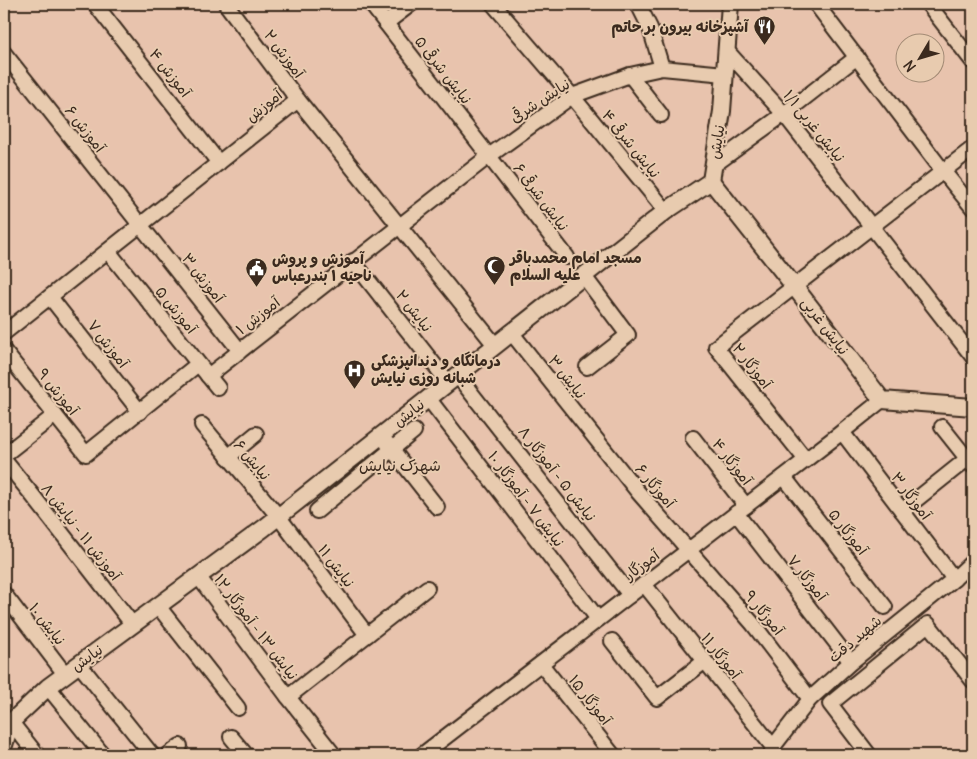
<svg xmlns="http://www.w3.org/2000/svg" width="977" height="759" font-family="Delius,'Playpen Sans Arabic',sans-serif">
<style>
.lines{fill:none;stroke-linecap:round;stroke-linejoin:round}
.minor-casing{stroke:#3b2a1e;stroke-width:18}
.tertiary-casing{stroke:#3b2a1e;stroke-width:20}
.minor{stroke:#e8cbaf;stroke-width:14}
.tertiary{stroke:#e8cbaf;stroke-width:16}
.labels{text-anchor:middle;stroke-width:4;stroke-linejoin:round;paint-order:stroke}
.poi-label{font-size:15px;font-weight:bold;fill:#3b2a1e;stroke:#e8cbaf;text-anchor:start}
.street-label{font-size:15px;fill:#3b2a1e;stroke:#e8cbaf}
.neighbourhood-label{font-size:16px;fill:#3b2a1e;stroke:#e8cbaf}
</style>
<rect width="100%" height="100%" fill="#e8c3ad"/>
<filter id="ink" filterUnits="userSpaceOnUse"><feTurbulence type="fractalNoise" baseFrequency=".02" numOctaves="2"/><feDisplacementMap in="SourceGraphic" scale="10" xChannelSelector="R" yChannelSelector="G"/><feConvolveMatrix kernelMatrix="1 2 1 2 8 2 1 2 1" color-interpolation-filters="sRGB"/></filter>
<g filter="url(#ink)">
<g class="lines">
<defs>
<g id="minor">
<path d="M95,4L219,163"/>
<path d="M226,4L298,100L495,345"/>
<path d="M371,4L567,257"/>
<path d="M493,4L572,96L666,211"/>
<path d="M638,4L650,28L662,68"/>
<path d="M816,4L943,171L973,208"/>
<path d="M928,4L973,62"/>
<path d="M386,23L411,4"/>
<path d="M726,50L784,114L973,357"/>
<path d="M4,53L240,351"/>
<path d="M630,75L661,115"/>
<path d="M714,165L784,114L857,57"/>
<path d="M108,251L218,388"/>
<path d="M353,261L448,382"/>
<path d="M583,275L628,335L587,367"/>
<path d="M50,297L140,412"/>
<path d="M511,332L638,492L753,624L810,699"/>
<path d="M4,333L298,100"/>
<path d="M4,351L86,454L198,364"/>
<path d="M457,375L630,595"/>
<path d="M208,376L489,156L572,96L630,75L662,68L725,74"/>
<path d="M428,398L598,619"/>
<path d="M202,425L278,516L367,635"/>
<path d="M942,427L973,466"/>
<path d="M842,432L954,579"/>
<path d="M693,438L746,506"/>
<path d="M387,443L437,507"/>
<path d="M4,455L55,415"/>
<path d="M228,457L256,434"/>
<path d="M4,460L33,496L133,625"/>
<path d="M806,460L716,347L973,148"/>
<path d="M784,477L885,607"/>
<path d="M317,511L414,431"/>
<path d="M902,511L967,459"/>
<path d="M736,513L851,662"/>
<path d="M198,576L288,697L334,755"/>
<path d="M644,584L773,747"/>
<path d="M4,594L65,674"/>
<path d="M158,606L238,708"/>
<path d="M612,641L657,698L705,661"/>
<path d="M79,664L152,755"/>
<path d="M541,664L613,755"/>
<path d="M48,687L103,755"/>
<path d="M288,697L427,588"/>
<path d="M11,722L37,755"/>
<path d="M231,737L246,755"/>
<path d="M168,755L180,746"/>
<path d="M422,755L842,432L882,400"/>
<path d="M771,755L773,747L810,699L851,662L954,579L973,561"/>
<path d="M869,755L830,704L928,624L973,681"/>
</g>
<g id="tertiary">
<path d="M711,181L794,286L882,400L973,407"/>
<path d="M4,745L11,722L48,687L264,528L666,211L711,181L722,111L730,4"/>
</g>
</defs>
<use href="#minor" class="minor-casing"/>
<use href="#tertiary" class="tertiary-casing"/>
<use href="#minor" class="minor"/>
<use href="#tertiary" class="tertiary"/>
</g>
</g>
<defs>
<symbol id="restaurant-pin" viewBox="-11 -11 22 30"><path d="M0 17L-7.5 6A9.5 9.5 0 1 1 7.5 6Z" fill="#3b2a1e" stroke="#e8cbaf"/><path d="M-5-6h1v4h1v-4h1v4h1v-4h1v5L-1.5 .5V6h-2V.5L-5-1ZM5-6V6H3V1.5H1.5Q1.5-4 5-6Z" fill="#fff"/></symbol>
<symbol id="mosque-pin" viewBox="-11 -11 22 30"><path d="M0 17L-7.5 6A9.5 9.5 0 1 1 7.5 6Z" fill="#3b2a1e" stroke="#e8cbaf"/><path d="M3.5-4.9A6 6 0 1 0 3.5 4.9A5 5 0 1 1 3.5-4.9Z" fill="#fff"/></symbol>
<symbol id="civic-pin" viewBox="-11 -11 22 30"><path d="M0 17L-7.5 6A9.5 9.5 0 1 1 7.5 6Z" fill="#3b2a1e" stroke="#e8cbaf"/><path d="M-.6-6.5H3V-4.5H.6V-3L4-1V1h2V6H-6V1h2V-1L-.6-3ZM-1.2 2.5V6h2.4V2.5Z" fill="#fff"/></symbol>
<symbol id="hospital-pin" viewBox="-11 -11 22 30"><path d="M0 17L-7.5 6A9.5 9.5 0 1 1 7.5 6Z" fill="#3b2a1e" stroke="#e8cbaf"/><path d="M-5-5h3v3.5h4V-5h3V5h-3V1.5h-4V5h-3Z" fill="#fff"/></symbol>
</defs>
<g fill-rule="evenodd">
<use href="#restaurant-pin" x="752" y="14" width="25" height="34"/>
<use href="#mosque-pin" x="482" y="254" width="25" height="34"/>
<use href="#civic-pin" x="244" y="256" width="25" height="34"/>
<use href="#hospital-pin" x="342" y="358" width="25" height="34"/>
</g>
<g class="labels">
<g class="poi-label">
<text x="748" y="32" text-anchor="end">آشپزخانه بیرون بر حاتم</text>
<text x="510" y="263">مسجد امام محمدباقر<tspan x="510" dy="17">علیه السلام</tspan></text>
<text x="272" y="264">آموزش و پروش<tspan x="272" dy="17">ناحیه ۱ بندرعباس</tspan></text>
<text x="371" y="366">درمانگاه و دندانپزشکی<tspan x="371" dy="17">شبانه روزی نیایش</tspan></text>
</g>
<g class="street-label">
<text transform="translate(284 54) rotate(53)" y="5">آموزش ۲</text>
<text transform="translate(443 70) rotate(52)" y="5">نیایش شرقی ۵</text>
<text transform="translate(170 73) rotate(52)" y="5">آموزش ۴</text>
<text transform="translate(540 101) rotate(-33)" y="5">نیایش شرقی</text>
<text transform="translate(264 106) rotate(-39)" y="5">آموزش</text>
<text transform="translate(814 126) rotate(51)" y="5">نیایش غربی ۱/۱</text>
<text transform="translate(85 129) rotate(52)" y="5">آموزش ۶</text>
<text transform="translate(717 142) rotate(-81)" y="5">نیایش</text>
<text transform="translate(631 144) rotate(51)" y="5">نیایش شرقی ۴</text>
<text transform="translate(541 197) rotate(53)" y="5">نیایش شرقی ۶</text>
<text transform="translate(203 278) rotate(52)" y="5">آموزش ۳</text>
<text transform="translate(176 310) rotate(51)" y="5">آموزش ۵</text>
<text transform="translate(414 311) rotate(52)" y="5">نیایش ۲</text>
<text transform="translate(258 316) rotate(-38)" y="5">آموزش ۱</text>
<text transform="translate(825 326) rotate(53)" y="5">نیایش غربی</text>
<text transform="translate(108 344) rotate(52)" y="5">آموزش ۷</text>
<text transform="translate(752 366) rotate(52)" y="5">آموزگار ۲</text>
<text transform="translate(567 377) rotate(52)" y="5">نیایش ۳</text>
<text transform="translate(58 392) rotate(51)" y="5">آموزش ۹</text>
<text transform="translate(409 413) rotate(-38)" y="5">نیایش</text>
<text transform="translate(252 460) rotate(50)" y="5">نیایش ۶</text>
<text transform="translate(732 462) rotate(52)" y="5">آموزگار ۴</text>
<text transform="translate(557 474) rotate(52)" y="5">نیایش ۵ - آموزگار ۸</text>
<text transform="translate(655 486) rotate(50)" y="5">آموزگار ۶</text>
<text transform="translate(911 496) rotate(53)" y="5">آموزگار ۳</text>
<text transform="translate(526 499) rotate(53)" y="5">نیایش ۷ - آموزگار ۱۰</text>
<text transform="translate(81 532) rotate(52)" y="5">آموزش ۱۱ - نیایش ۸</text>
<text transform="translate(848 532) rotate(52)" y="5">آموزگار ۵</text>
<text transform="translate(642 565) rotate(-37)" y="5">آموزگار</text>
<text transform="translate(336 566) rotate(53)" y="5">نیایش ۱۱</text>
<text transform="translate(807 578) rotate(52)" y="5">آموزگار ۷</text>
<text transform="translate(764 613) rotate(51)" y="5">آموزگار ۹</text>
<text transform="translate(47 624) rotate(52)" y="5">نیایش ۱۰</text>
<text transform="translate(256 627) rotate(53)" y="5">نیایش ۱۳ - آموزگار ۱۲</text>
<text transform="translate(855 639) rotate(-40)" y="5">شهید دقت</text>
<text transform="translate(721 656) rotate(52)" y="5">آموزگار ۱۱</text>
<text transform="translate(87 658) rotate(-36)" y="5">نیایش</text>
<text transform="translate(590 700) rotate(52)" y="5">آموزگار ۱۵</text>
</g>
<g class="neighbourhood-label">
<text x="400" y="471">شهرک نیایش</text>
</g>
</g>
<rect width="977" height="759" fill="none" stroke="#e8cbaf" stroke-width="20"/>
<rect x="10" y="10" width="957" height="739" fill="none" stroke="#3b2a1e" stroke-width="2" filter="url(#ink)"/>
<g transform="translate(920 58) rotate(232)"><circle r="24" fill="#e8cbaf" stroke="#a38b75"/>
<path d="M0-4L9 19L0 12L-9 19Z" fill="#3b2a1e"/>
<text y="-8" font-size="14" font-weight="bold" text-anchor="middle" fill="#3b2a1e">N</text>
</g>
</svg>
